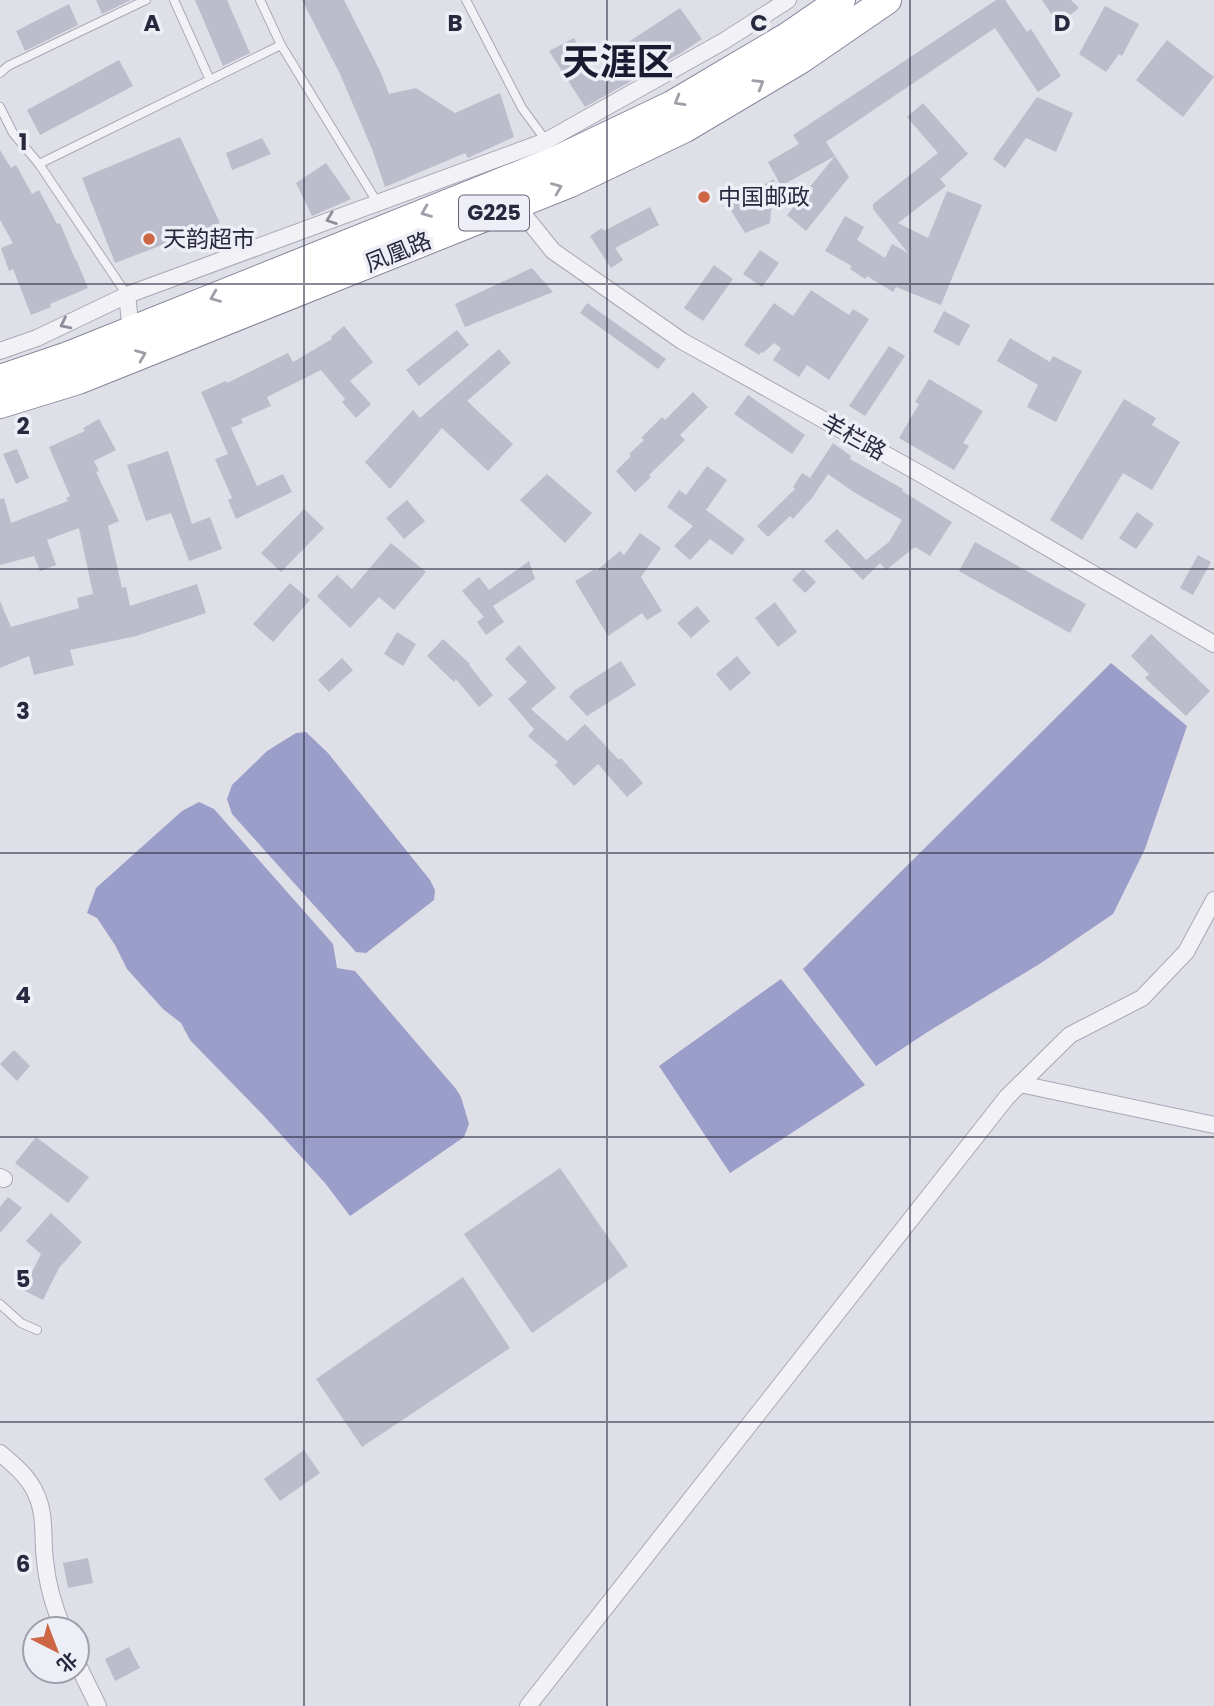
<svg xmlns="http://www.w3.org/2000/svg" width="1214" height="1706" font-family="Poppins,'Noto Sans SC',sans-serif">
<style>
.water{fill:#9a9ec8}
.building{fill:#bcbccb}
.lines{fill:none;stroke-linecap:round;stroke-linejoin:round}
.lane-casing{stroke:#a8a8b5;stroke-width:10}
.street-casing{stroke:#a8a8b5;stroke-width:18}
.highway-casing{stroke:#86869e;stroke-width:30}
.lane{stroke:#f2f2f6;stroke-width:8}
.street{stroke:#f2f2f6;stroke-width:16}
.highway{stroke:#fff;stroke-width:28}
.oneway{stroke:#9f9ea9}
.oneway2{stroke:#8e8d9a}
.grid{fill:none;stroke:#29283f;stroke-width:2;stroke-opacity:0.55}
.poi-dot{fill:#cc6645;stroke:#eeeef6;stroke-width:2.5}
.labels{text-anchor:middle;stroke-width:7;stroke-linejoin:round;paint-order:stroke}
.shield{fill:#eeeef6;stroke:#646376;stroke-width:2}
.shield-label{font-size:21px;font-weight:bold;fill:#29283f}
.poi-label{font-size:23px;fill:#29283f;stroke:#eeeef6;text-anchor:start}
.street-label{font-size:23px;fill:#29283f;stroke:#eeeef6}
.town-label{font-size:37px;font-weight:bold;fill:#1b1a30;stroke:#eeeef6}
.grid-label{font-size:23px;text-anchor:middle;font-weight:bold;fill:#29283f;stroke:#eeeef6;stroke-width:7;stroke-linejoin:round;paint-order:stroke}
</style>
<rect width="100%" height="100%" fill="#dfdfe8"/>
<g class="water">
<path d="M1111,663L1187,726L1145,849L1113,914L1041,963L929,1031L876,1066L803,969Z"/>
<path d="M306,732L328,753L430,880L435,890L434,900L366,953L356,952L232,814L227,799L232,785L267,751L296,733Z"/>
<path d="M199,802L214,809L333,944L337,968L355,971L456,1089L461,1097L469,1124L464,1137L350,1216L325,1183L264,1116L190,1040L181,1023L163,1009L127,969L115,945L97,918L87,913L96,888L182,811Z"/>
<path d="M781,979L865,1085L730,1173L659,1066Z"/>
</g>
<g class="building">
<path d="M96,0H131L102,14Z"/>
<path d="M195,0H227L250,53L223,66Z"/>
<path d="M302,0H344L380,71L389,94L416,88L455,113L500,93L514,137L468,158L465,153L385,187L372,149L340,74Z"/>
<path d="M996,0H1005L1027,32L1031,29L1061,76L1038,92L995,28L826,142L835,156L781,186L768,162L799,144L793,135Z"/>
<path d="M1042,0H1071L1079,8L1058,24Z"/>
<path d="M69,4L78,25L25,51L16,31Z"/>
<path d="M1105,6L1139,24L1122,56L1119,54L1106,72L1079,54Z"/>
<path d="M680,8L702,39L681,53L585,107L549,51L574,38L600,81L632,59L624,45Z"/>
<path d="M1167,40L1214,77L1183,117L1136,80Z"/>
<path d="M119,60L133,86L40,135L27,110Z"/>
<path d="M1037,97L1073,113L1056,152L1026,138L1005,168L993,159Z"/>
<path d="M923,103L968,154L940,179L946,186L898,223L928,238L947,191L982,205L941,305L896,287L893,292L867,276L865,279L850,269L852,266L825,251L845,216L864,227L857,240L885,258L892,244L908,253L873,209V204L938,153L907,117Z"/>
<path d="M180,137L220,223L115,263L82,178Z"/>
<path d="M262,138L271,154L232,170L226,153Z"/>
<path d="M0,150L11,168L16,165L32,194L39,190L57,224L60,223L75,259H76L88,288L50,304L51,307L31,315L13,269L9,271L1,248L13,243L0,220Z"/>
<path d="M835,156L849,177L806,231L787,215Z"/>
<path d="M326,163L351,199L312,216L296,183Z"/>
<path d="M774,179L770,223L745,233L727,204Z"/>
<path d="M650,207L659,225L615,248L623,260L611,268L590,236L602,228L604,231Z"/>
<path d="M760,250L779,263L762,287L743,274Z"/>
<path d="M714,265L733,279L703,321L684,308Z"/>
<path d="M532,268L553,292L465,327L455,304Z"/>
<path d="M811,290L849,315L853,309L869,319L829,380L807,365L799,377L773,360L781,348L774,343L763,353L761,352L759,355L744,345L774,303L793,316Z"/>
<path d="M587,303L666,359L658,369L580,313Z"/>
<path d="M944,311L970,325L959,346L933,332Z"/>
<path d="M344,326L373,362L350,381L371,404L356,418L342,402L345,399L321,370L267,397L271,406L241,419L243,423L231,428L257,486L283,474L292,492L236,519L228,500L232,498L215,459L228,454L201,392L226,381L227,383L288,353L293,362L332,339L331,337Z"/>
<path d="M457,330L469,345L419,386L406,370Z"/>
<path d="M1010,338L1050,362L1053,356L1082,371L1056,422L1027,407L1038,385L997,361Z"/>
<path d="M889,346L905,356L865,416L849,406Z"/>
<path d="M499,349L511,363L467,401L513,444L488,471L442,428L390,489L365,462L413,410L420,418Z"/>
<path d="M929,379L983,411L963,443L969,446L954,470L899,438L919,404L915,402Z"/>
<path d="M693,392L708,407L680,435L685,440L649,475L651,477L635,492L616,471L631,456L629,454L644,440L641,438L662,417L665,420Z"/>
<path d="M748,395L805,435L792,454L734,414Z"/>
<path d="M1124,399L1156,418L1152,425L1180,442L1152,490L1123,473L1082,540L1050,520Z"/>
<path d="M99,419L116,450L94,461L99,471L96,472L119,521L108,526L122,588L126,587L130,606L197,584L206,613L136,636L70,650L74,665L34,675L29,656L0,668V601L11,627L79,608L77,598L93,594L79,528L47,540L56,565L40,571L34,556L0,565V499L4,498L11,523L68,501L66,498L70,496L49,447L85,431L83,428Z"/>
<path d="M833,443L851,456L850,459L903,489L902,491L952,522L930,556L915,547L886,570L880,563L863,580L824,541L837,529L866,560L889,542L902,520L852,491L828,474L812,498L793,519L790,516L768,537L757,526L795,489L793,487L802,473L810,478Z"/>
<path d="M17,449L29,478L16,484L3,454Z"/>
<path d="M168,451L192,524L210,517L222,549L189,561L171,513L146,521L127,465Z"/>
<path d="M707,466L727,480L706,510L745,539L732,555L710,539L690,560L674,546L693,526L667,507L679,490L686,495Z"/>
<path d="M547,474L592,513L565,543L520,500Z"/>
<path d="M407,500L425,521L404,539L386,518Z"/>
<path d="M304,509L324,528L281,572L261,553Z"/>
<path d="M1137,512L1154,524L1136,549L1119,538Z"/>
<path d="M640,533L661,548L641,577L662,611L647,620L642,613L608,636L575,581L595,569L596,571L620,551L624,555Z"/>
<path d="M975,542L1086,604L1070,633L959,571Z"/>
<path d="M391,543L426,572L394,610L379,597L350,628L317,596L337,575L352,589Z"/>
<path d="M1198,555L1211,562L1193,595L1180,588Z"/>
<path d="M529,561L535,579L493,606L504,622L486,635L477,622L484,617L462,591L479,577L489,590Z"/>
<path d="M803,569L816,582L805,593L792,580Z"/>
<path d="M290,583L310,600L273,642L253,624Z"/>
<path d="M775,602L797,632L778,647L755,618Z"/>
<path d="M697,606L710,621L691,638L677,623Z"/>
<path d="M397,632L416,644L403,666L384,654Z"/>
<path d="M1151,634L1210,691L1186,716L1145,678L1149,674L1131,656Z"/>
<path d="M443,639L470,664L469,665L493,695L479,707L456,679L454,682L427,656Z"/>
<path d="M519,645L556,688L531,709L567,741L585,724L619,760L621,758L643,783L627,797L598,764L574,786L555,765L558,762L528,736L534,729L508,699L527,682L505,659Z"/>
<path d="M737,656L751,673L730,691L716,674Z"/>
<path d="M342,658L353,670L329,692L318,680Z"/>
<path d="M621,661L636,685L587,716L569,697L575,690Z"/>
<path d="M14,1050L30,1066L17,1081L0,1064Z"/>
<path d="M36,1137L89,1177L68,1203L15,1163Z"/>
<path d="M560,1168L628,1266L532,1333L464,1234Z"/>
<path d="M8,1197L22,1208L0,1233V1207Z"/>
<path d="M51,1213L82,1242L59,1268L43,1300L23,1290L41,1254L26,1241Z"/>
<path d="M463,1277L510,1348L362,1447L316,1379Z"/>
<path d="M304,1450L320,1473L280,1501L264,1479Z"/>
<path d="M88,1558L93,1583L68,1588L63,1563Z"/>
<path d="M129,1647L140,1668L115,1681L105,1659Z"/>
</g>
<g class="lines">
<defs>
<g id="lane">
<path d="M174,0L210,80"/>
<path d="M260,0L281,45L377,202"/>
<path d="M466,0L522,108L547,142"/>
<path d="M0,73L8,66L146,0"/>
<path d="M0,107L13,133L39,164"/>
<path d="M127,295L39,164L281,45"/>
<path d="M0,1304L21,1323L37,1330"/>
</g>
<g id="street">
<path d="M515,204L553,251L682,341L919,473L1214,644"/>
<path d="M131,331L127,295L546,141L724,41L788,0"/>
<path d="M0,351L37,338L127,295"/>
<path d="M1020,1084L1214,1125"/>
<path d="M0,1177L4,1179"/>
<path d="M0,1453C14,1465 29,1477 36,1494C46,1515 42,1537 45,1560C47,1584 54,1607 63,1629"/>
<path d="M77,1663L98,1706"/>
<path d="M528,1706L1007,1097L1070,1035L1142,998L1186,952L1214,900"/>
</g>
<g id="highway">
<path d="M0,379L68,356L559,159L672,105L787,37L841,0"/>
<path d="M0,404L78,380L570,183L685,128L801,59L887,0"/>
</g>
</defs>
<use href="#lane" class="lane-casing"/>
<use href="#street" class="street-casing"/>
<use href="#highway" class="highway-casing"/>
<use href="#lane" class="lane"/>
<use href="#street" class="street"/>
<use href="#highway" class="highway"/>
</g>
<defs><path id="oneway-chevron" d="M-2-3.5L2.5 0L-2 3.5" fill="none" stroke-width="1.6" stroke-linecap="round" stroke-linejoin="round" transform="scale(1.75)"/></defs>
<g class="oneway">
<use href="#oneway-chevron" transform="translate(759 84) rotate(-31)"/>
<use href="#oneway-chevron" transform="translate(679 101) rotate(150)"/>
<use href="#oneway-chevron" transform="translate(557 188) rotate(-22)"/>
<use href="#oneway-chevron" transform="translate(426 212) rotate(158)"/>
<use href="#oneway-chevron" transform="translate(215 297) rotate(158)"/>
<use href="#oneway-chevron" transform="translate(141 355) rotate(-22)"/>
</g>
<g class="oneway2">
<use href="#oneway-chevron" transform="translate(331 219) rotate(160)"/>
<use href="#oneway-chevron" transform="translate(65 324) rotate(154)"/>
</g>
<path class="grid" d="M304,0V1706M607,0V1706M910,0V1706M0,284H1214M0,569H1214M0,853H1214M0,1137H1214M0,1422H1214"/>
<g class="poi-dot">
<circle cx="704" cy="197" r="7"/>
<circle cx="149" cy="239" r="7"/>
</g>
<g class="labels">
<rect class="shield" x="459" y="195.5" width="70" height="35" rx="5"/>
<g class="shield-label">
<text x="494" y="220">G225</text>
</g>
<g class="poi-label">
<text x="718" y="205">中国邮政</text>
<text x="163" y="247">天韵超市</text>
</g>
<g class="street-label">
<text transform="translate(398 252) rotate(-22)" y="8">凤凰路</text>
<text transform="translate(854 437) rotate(29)" y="8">羊栏路</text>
</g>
<g class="town-label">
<text x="618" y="75">天涯区</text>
</g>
</g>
<g class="grid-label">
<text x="152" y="31">A</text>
<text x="455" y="31">B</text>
<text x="759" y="31">C</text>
<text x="1062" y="31">D</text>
<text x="23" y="150">1</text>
<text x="23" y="434">2</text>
<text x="23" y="719">3</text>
<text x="23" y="1003">4</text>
<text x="23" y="1287">5</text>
<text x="23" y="1572">6</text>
</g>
<g transform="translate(56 1650) rotate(138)"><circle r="33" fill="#eeeef6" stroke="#9f9fad" stroke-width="2"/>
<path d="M0-5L12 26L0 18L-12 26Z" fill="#cc6645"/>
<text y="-10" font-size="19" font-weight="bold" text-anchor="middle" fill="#29283f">北</text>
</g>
</svg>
